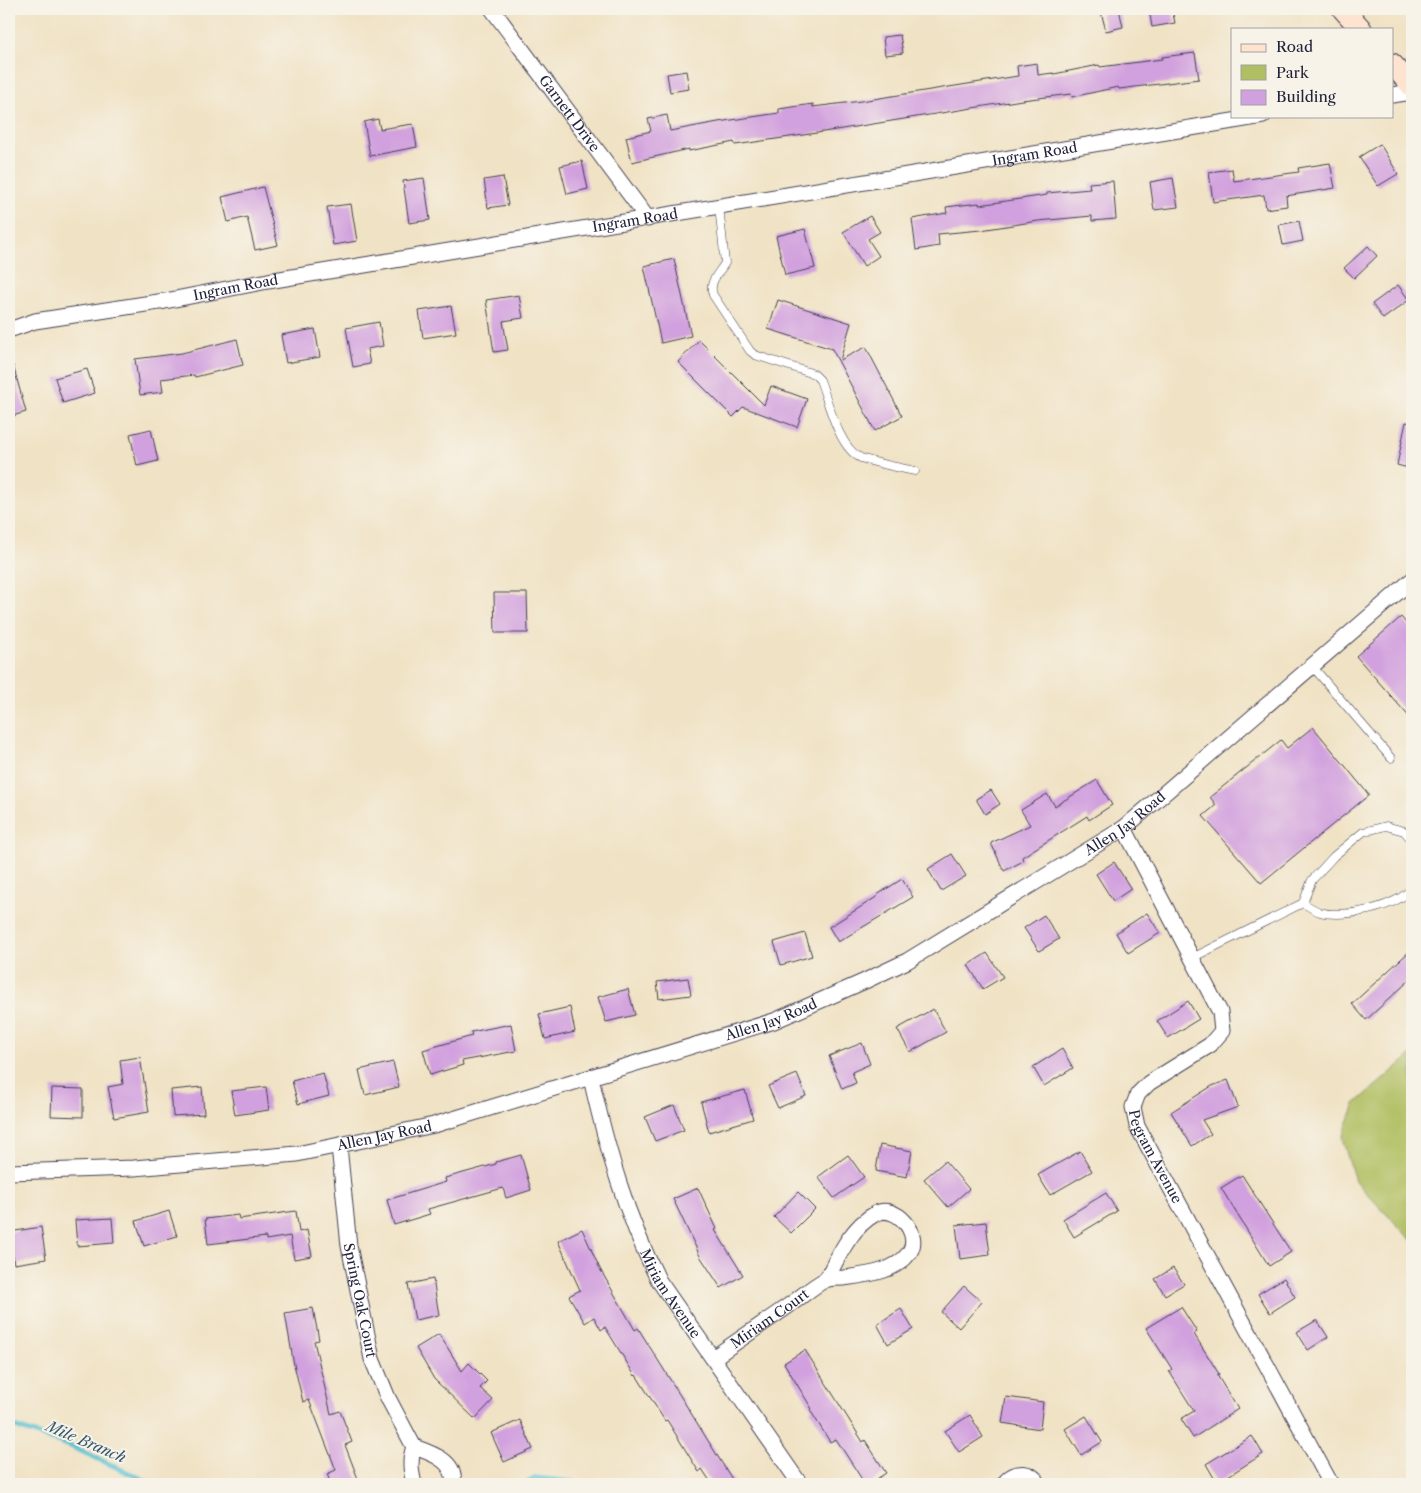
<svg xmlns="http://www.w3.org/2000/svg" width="1421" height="1493" font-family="'Libre Caslon Text',serif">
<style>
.green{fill:#b0bf62;stroke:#69704e}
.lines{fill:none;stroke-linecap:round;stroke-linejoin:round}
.stream{stroke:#55bfd1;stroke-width:5}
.building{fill:#d1a0de}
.lane-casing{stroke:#413f50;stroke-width:9}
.street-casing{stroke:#413f50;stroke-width:17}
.secondary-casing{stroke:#413f50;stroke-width:23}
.lane{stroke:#fff;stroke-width:8}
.street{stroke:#fff;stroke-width:15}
.secondary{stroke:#fee3d1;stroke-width:21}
.labels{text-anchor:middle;stroke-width:4;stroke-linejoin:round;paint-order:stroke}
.street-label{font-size:14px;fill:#22223b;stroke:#f7f3e8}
.water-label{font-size:15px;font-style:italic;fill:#345970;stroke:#f7f3e8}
</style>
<rect width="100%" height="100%" fill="#f7f3e8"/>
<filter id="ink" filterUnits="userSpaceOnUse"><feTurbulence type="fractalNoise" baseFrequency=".02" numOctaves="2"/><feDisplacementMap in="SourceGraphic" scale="10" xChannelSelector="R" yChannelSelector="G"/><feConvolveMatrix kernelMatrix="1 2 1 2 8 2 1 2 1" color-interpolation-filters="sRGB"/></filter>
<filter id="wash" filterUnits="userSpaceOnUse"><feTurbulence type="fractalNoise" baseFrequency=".0096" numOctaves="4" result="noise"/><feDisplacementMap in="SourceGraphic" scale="20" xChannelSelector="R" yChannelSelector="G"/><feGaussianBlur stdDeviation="1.12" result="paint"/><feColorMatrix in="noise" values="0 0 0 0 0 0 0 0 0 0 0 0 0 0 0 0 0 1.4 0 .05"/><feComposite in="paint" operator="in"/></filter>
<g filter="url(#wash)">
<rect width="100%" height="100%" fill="#f0e2c4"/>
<path class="green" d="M1412,1054V1241L1355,1181L1342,1138L1355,1104Z"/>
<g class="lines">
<g class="stream">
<path d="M9,1425L70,1446L153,1484"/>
<path d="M525,1484L536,1478L591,1484"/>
</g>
</g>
<g id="blocks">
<g class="building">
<path d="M1119,9L1123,27L1106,31L1101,12Z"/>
<path d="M1149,9H1172L1175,23L1152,27Z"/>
<path d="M900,35L903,53L885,55L883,37Z"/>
<path d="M1195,53L1199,79L1119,89L1118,87L1072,97L1071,94L1022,100L817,133L735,145L734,142L689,151V149L632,162L626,137L651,131L648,119L667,115L670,131L718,122L779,113V109L813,104V107L861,101L1018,76L1017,66L1037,63L1038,75L1053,73L1054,74L1099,65L1100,67L1162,59V57Z"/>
<path d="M686,71L689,89L670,92L667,74Z"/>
<path d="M378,119L380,129L413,124L417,147L370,156L364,122Z"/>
<path d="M1380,144L1398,174L1378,186L1359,157Z"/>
<path d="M582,161L588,189L567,194L560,166Z"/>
<path d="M1330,163L1335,188L1286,196L1287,206L1266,209L1264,195L1213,202L1209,172L1232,169L1234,181L1299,172L1298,168Z"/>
<path d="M503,177L508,205L488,208L484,180Z"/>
<path d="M424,178L430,220L409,223L403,181Z"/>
<path d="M1173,178L1178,207L1154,210L1150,182Z"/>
<path d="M1113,181L1116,219L1092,221V216L1038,221L981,230L938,234L939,246L916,250L912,219L947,213L946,207L979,203V205L1047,195V193L1090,189L1089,183Z"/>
<path d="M263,187L278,245L255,250L247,217L228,222L222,197Z"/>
<path d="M351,204L357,241L333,245L327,207Z"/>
<path d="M870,216L880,232L868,239L879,256L864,266L843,232Z"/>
<path d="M1299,221L1303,241L1283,245L1279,225Z"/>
<path d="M805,229L815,268L785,275L776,236Z"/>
<path d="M1368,246L1377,256L1354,278L1344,268Z"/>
<path d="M674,259L691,336L661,343L644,266Z"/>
<path d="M1398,285L1409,300L1383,319L1372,304Z"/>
<path d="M519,295L523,318L503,321L508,350L494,352L486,300Z"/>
<path d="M778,300L851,323L840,360L866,347L902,416L875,431L832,349L768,329Z"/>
<path d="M451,306L456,333L423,338L419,311Z"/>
<path d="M379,322L383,346L367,349L370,364L353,367L346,328Z"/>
<path d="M315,329L320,357L286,363L281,335Z"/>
<path d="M237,339L243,365L195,377L194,375L161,379L163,392L140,395L135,359L182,353Z"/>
<path d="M699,340L764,405L771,386L807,399L797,427L743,407L733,417L678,362Z"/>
<path d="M9,365H13L26,412L9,417Z"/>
<path d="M87,369L95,393L63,403L55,378Z"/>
<path d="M1406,422L1412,423V469L1397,465Z"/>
<path d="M151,429L158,461L137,466L130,434Z"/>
<path d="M494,593H527L528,633H495Z"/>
<path d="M1401,617L1412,630V720L1356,656Z"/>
<path d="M1313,727L1369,795L1261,883L1203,816L1216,805L1210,797L1281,740L1287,748Z"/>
<path d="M1097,780L1112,805L1089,820L1087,816L1022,857L1023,861L1004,871L991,843L1030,825L1021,810L1047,794L1055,806Z"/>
<path d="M991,790L1000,804L985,814L976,799Z"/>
<path d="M952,854L966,876L941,891L928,869Z"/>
<path d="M1114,862L1131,889L1113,901L1096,874Z"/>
<path d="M902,879L913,897L838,942L829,927L878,896L877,895Z"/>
<path d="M1147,913L1160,933L1128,953L1116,933Z"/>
<path d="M1044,915L1059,939L1039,951L1024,928Z"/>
<path d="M805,933L812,956L781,965L774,942Z"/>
<path d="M1412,949V978L1366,1020L1352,1004Z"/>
<path d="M987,953L1003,977L983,989L968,965Z"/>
<path d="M688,978L691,995L659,999L657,982Z"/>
<path d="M628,989L635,1015L606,1022L598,997Z"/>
<path d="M1188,1001L1199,1019L1168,1038L1157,1021Z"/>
<path d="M570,1007L575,1032L545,1039L539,1014Z"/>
<path d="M933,1009L946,1032L910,1052L897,1029Z"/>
<path d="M511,1024L516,1051L462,1061L463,1065L430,1075L423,1050L472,1036L471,1032Z"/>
<path d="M862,1043L870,1064L852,1072L856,1083L842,1089L829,1056Z"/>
<path d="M1062,1049L1073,1068L1044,1086L1033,1067Z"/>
<path d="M140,1057L149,1112L114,1118L108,1087L123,1084L120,1060Z"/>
<path d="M393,1062L399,1087L365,1095L359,1070Z"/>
<path d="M323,1073L329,1096L298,1104L292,1081Z"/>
<path d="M797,1074L806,1096L778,1108L768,1086Z"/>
<path d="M1228,1080L1238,1107L1202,1120L1211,1134L1192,1146L1171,1112L1212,1086Z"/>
<path d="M202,1087L204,1114L173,1116L171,1090Z"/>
<path d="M266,1087L269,1110L235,1115L231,1091Z"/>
<path d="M52,1088L83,1089V1117L51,1116Z"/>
<path d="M745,1090L753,1119L709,1132L701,1102Z"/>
<path d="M674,1105L684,1130L655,1141L645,1117Z"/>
<path d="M880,1145L912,1151L907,1177L876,1171Z"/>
<path d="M1080,1151L1092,1171L1050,1195L1038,1175Z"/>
<path d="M521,1155L531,1190L506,1198L503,1188L428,1209L430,1214L394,1225L387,1200L446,1182L445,1178L496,1164V1162Z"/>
<path d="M848,1155L864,1177L834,1198L818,1177Z"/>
<path d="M945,1161L969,1189L948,1207L924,1179Z"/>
<path d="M1242,1175L1291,1252L1269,1266L1221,1188Z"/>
<path d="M698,1188L717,1229L715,1230L743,1275L721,1288L700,1256L673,1199Z"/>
<path d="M798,1192L815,1209L791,1233L774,1217Z"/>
<path d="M1106,1193L1117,1211L1074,1237L1063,1219Z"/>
<path d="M169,1211L177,1236L144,1246L136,1221Z"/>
<path d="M296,1211L299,1232L307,1230L312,1256L294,1259L290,1236L266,1240V1237L208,1244L205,1219L238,1215L239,1219Z"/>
<path d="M112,1218L114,1243L77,1246L75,1220Z"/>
<path d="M986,1222L990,1255L960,1259L956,1225Z"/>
<path d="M41,1227L46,1259L14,1264L9,1232Z"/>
<path d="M582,1229L600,1269L635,1330L638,1328L735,1484H712L702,1469L699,1472L667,1420L665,1421L636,1375L635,1376L605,1327L601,1330L594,1317L585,1323L569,1296L580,1290L558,1241Z"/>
<path d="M1173,1268L1184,1284L1165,1295L1155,1279Z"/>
<path d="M1284,1278L1295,1297L1270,1313L1258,1294Z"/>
<path d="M433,1279L439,1315L415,1320L408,1284Z"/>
<path d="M964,1286L982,1302L959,1328L941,1312Z"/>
<path d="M1181,1307L1197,1332L1194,1334L1219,1374L1217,1375L1238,1409L1193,1438L1181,1419L1194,1411L1169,1371L1172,1369L1146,1328Z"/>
<path d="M313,1308L319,1340L314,1341L331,1414L340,1411L352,1442L345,1445L360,1484H331L327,1474L336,1470L309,1400L303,1402L293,1360L285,1313Z"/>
<path d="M901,1309L913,1329L888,1344L877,1324Z"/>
<path d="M1317,1320L1328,1337L1308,1350L1297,1332Z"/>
<path d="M439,1334L462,1371L469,1363L487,1381L480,1388L493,1400L475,1419L434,1379L416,1348Z"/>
<path d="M805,1350L863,1442L865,1440L886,1473L869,1484H865L836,1439L830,1442L810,1410L812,1409L784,1363Z"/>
<path d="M1006,1397L1043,1402L1040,1429L1002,1423Z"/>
<path d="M970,1415L983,1437L959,1452L945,1431Z"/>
<path d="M1086,1416L1102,1442L1081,1455L1065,1429Z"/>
<path d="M520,1420L533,1449L504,1462L491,1433Z"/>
<path d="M1252,1436L1263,1454L1217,1483L1206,1464Z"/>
</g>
</g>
</g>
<g filter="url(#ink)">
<use href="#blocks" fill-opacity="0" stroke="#413f50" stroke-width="1"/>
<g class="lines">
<defs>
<g id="lane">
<path d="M719,206L725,263C719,273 708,282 713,295L750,351L755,355L814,374L820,380C828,401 839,449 861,458C878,464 897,467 915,471"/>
<path d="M1313,667L1391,758"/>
<path d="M1303,903C1308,906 1314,910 1320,912C1343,919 1400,907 1412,887"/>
<path d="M1192,958L1303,903L1312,880L1334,856L1363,832L1386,826L1404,831L1412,840"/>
</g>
<g id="street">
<path id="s1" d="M492,9L648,219"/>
<path d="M1392,95L1412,92"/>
<path id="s2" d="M9,330L35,321L165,301L268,281L1263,116"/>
<path id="s3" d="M1124,828L1220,1012L1222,1031L1210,1045L1149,1083L1138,1094L1133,1107L1137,1126L1331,1484"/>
<path id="s4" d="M591,1078C607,1149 626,1216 659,1281L800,1484"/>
<path id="s5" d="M339,1146L349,1246L372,1359L388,1398L414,1447C431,1453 457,1461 453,1484"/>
<path id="s6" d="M9,1172L134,1168L297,1154L434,1125L774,1021L865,981L907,961L1124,828L1412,580"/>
<path id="s7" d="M713,1358C739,1340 765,1322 791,1304C801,1297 813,1286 825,1280C830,1278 838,1278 844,1278C865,1275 896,1272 909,1253C923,1234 895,1202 875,1214C851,1227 838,1257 826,1280"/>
<path d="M414,1447C409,1460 411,1471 414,1484"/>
<path d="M1004,1484C1014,1470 1030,1470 1039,1484"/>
</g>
<g id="secondary">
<path d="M1343,9L1361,29"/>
<path d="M1392,64L1412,86"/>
</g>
</defs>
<use href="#lane" class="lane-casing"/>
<use href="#street" class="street-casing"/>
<use href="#secondary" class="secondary-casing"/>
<use href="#lane" class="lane"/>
<use href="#street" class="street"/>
<use href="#secondary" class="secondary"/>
</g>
</g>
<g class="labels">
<g class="street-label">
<text dy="5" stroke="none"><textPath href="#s1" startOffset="130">Garnett Drive</textPath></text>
<text dy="5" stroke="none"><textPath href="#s2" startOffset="1041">Ingram Road</textPath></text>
<text dy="5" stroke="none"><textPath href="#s2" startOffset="636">Ingram Road</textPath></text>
<text dy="5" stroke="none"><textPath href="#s2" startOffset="231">Ingram Road</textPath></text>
<text dy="5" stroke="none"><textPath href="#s6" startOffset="1188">Allen Jay Road</textPath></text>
<text dy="5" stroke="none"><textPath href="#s6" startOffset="782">Allen Jay Road</textPath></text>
<text dy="5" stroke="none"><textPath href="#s6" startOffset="378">Allen Jay Road</textPath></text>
<text dy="5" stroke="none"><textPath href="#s3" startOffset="401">Pegram Avenue</textPath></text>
<text dy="5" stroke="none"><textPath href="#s4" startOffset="231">Miriam Avenue</textPath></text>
<text dy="5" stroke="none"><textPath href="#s5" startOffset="156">Spring Oak Court</textPath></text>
<text dy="5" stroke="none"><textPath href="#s7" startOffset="69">Miriam Court</textPath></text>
</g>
<g class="water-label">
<text transform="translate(86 1442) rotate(23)" y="5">Mile Branch</text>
</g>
</g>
<rect width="1421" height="1493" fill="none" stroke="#f7f3e8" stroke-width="30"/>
<rect x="1231" y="28" width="162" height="90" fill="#f7f3e8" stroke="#a29fa3"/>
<rect x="1241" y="44" width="25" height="8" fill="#fee3d1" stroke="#a29fa3"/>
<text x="1276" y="52" font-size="15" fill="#22223b">Road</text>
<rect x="1241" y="65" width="25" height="15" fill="#b0bf62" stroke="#a29fa3"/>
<text x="1276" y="78" font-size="15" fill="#22223b">Park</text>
<rect x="1241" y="90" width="25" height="15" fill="#d1a0de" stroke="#a29fa3"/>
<text x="1276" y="102" font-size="15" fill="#22223b">Building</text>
</svg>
